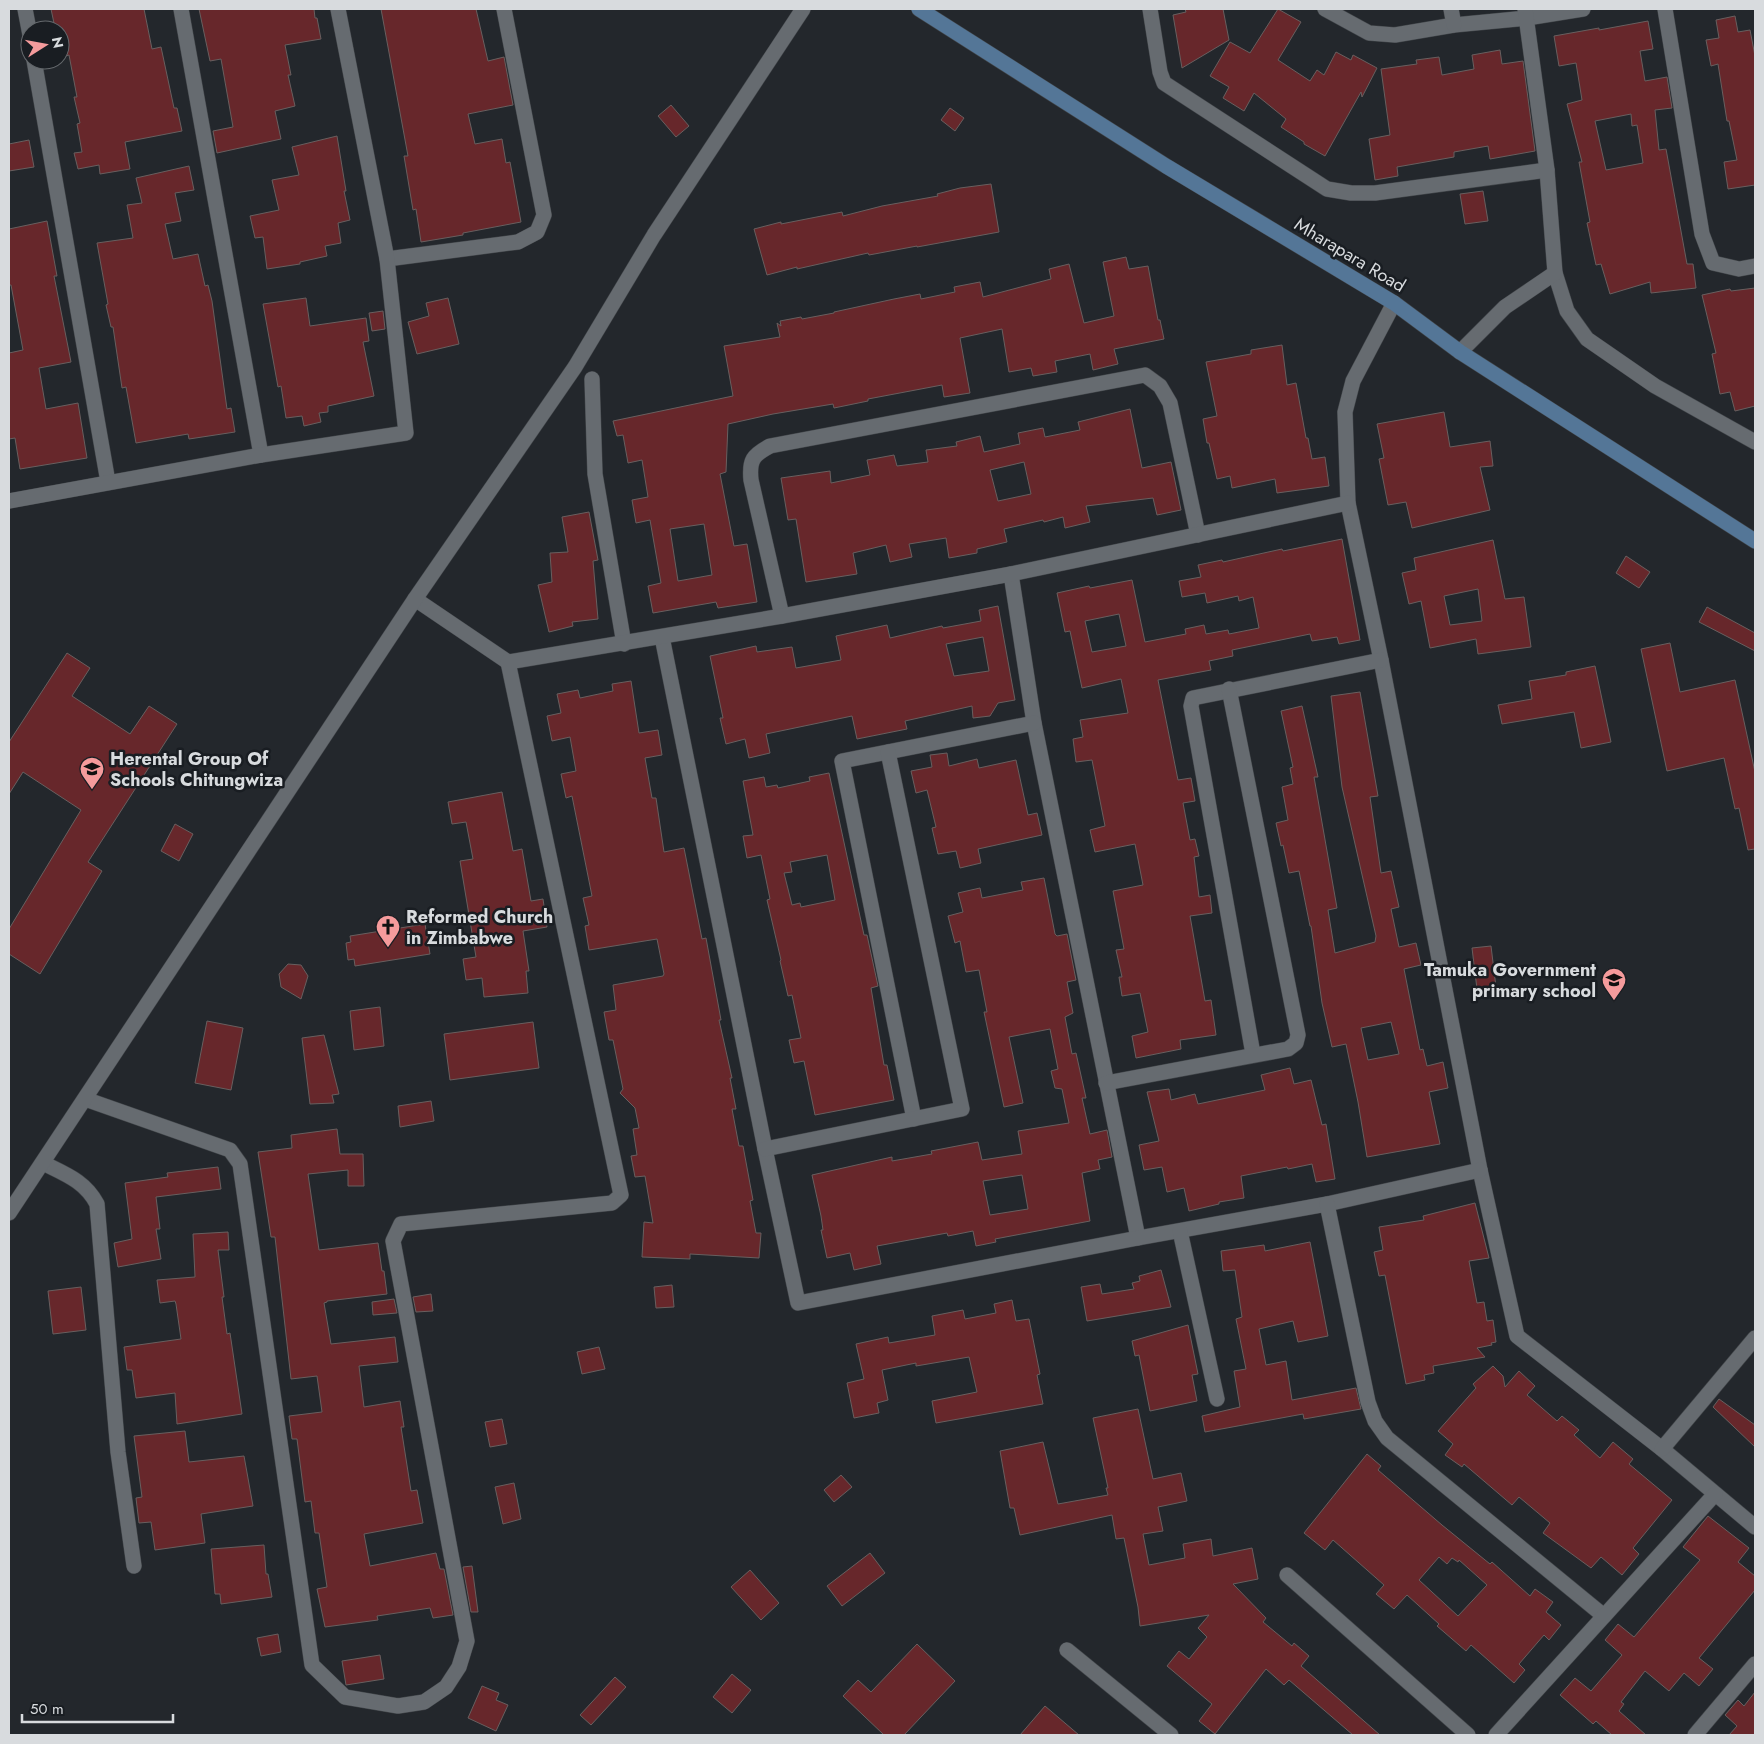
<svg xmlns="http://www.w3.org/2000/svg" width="1764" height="1744" font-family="Jost,sans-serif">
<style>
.building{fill:#67272b;stroke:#685f5f;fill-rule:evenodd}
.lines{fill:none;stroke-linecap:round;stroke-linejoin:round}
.minor-casing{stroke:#414549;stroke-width:16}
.tertiary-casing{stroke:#414549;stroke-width:16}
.secondary-casing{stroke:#414549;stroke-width:16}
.minor{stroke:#666b70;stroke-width:15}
.tertiary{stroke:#666b70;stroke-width:15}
.secondary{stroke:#547697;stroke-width:15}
.labels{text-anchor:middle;stroke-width:5;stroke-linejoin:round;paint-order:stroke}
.street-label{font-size:18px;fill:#d8dbde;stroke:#191d22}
.poi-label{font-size:18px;font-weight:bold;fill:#d8dbde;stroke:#191d22;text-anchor:start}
</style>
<rect width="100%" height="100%" fill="#23272c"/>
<g class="building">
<path d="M51,9H144L152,49L161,47L174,108H177L182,131L125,142L130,169L100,174L99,165L78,169L74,153L82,152L77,124L80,123L74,97H77L69,55L66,56L60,27L55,28Z"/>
<path d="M199,9H314L315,18H317L321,39L285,45L291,75H288L295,106L275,111L281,139L217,153L213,131L233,127L221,59L210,61Z"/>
<path d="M381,9H476L488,61L504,57L513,105L468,114L475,144L502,139L506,163L510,162L521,222L463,233V235L421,242L416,209L413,210L404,156H408Z"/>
<path d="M1185,9H1223L1229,40L1182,68L1173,15L1186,12Z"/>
<path d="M1278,9L1301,22L1278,60L1310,81L1317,70L1324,75L1336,52L1351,60L1353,55L1377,68L1362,97L1361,92L1325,156L1304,144V142L1281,127L1286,119L1254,93L1244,111L1223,98L1229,87L1210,76L1230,42L1250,53Z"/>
<path d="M1735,16L1738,32L1750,30L1755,56V185L1728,189L1724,162L1737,160L1729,121H1727L1718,64L1711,66L1706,40L1719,38L1716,20Z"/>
<path d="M1648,21L1653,49L1640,51L1645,81L1667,77L1672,108L1655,110L1659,150L1666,149L1687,264H1693L1696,288L1651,293L1650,282L1610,294L1601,264L1596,265L1587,223L1590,222L1579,162H1582L1567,104L1582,100L1576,63L1559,66L1554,36L1599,28V30ZM1631,114L1632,126L1637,125L1643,163L1606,170L1595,121Z"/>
<path d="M1500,50L1502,64L1523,61L1535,151L1490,159L1488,146L1454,152V157L1397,167L1398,176L1375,180L1369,139L1390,135L1381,69L1417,64L1416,60L1439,57L1442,75L1474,69L1472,55Z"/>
<path d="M671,105L689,126L676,137L658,116Z"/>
<path d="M950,108L964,118L955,131L941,120Z"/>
<path d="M337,136L346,191H344L350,220L338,223L341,243L325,246L327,256L300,262V264L267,269L263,237L255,238L250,216L279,210L272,180L299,175L292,147Z"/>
<path d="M29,140L34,167L9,171V144Z"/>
<path d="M189,166L194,190L175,193L181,221L165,224L173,259L198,254L205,286L208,285L212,301L227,409L231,408L235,432L189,439L188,434L136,443L126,387L122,388L113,327H111L106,305L108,304L97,243L133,238L127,205L142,203L136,178Z"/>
<path d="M991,184L999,232L917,247V246L869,255L868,253L797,269V267L767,275L754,229L781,222V224L842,212L843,216L882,206L938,196L937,194L960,188Z"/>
<path d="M1483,191L1488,221L1465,224L1460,194Z"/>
<path d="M47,221L57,276H54L71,362L39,368L46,409L78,403L87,458L20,469L15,438L9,439V353L23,350L11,285H9V229Z"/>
<path d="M1126,257L1129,269L1148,266L1158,320H1160L1164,339L1114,349L1118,364L1093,370L1090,354L1055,361L1057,372L1033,376L1031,368L1009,372L1002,329L960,338L970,393L944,397L942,385L868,399V401L834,408L833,404L773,414L728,424L726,472L720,474L734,546L747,544L757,602L718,608L716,602L653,613L648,586L661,583L650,520L636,523L632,500L648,497L642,460L628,463L623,435L617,436L613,421L733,396L724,346L780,337L777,323L781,326L780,321L801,317L802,319L834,313V312L894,299L920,294L921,299L955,292L954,287L980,282L983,297L1051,279L1049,269L1069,264L1084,323L1114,316L1103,262ZM704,524L712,575L678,581L670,529Z"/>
<path d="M1755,288V406L1735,411L1730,392L1720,394L1712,354L1716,353L1702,295L1730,289L1731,291Z"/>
<path d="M306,298L310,326L366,318L369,341L363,342L374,396L328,406V412L319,413L321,422L304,426L302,416L286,418L281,386L278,387L263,304Z"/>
<path d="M448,298L459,344L417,354L408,322L429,316L426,303Z"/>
<path d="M383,311L385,329L372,331L369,313Z"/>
<path d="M1282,345L1287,385L1296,383L1306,438H1308L1312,459L1325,457L1329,486L1277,493L1275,479L1232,488L1230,476L1217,479L1209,443H1207L1203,419L1217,416L1206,362L1251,354V350Z"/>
<path d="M1130,409L1142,468L1171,462L1181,510L1157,515L1153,498L1086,506L1090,522L1065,528L1063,517L1044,522L1043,520L1004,529L1007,542L977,549V553L949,558L946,538L909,544L912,557L890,562L886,545L853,553L857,574L806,582L796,519L788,520L781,478L830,471L831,483L870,475L867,460L894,455L897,466L928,462L926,450L957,446L956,442L980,436L984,452L1020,444L1018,433L1043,428L1045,437L1080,430L1078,422ZM1024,462L1031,494L998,501L990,470Z"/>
<path d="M1444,412L1450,447L1490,441L1493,466L1480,467L1490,510L1412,528L1406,502L1388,505L1379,459L1384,458L1377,424Z"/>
<path d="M589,512L598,560L593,561L598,619L572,622L573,626L549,632L538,585L552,582L550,553L568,552L562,517Z"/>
<path d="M1342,539L1360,640L1339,644L1337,637L1312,641L1310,634L1232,650L1233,656L1209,661L1211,670L1158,680L1178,780L1191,778L1195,801L1183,803L1190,840L1195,839L1199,856L1194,857L1199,897L1210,895L1212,913L1190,916L1205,1001L1211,1000L1216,1035L1180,1040L1181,1049L1136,1058L1132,1036L1148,1032L1140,993L1122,996L1119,977H1122L1116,950L1124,949L1113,891L1143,885L1135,844L1095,852L1090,830L1105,826L1092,760L1076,762L1073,739L1083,737L1080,720L1128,713L1121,679L1082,688L1070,631L1065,632L1057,593L1089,586L1090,588L1132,580L1145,642L1186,634L1185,629L1204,625L1206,634L1228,630L1229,634L1259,628L1253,597L1239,601L1238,596L1207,603L1205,593L1182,597L1179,581L1201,577L1198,565L1222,560L1223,562L1282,549L1283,551ZM1119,614L1126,646L1092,652L1085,621Z"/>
<path d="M1493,540L1505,599L1524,597L1531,647L1478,654L1476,639L1430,648L1421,601L1409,604L1402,573L1416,570L1414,558ZM1478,589L1482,621L1450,625L1444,596Z"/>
<path d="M1626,556L1650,572L1639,588L1616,573Z"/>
<path d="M998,606L1015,700L998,703L990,716L973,718L972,706L905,721L907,729L857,739L852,716L766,734L770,753L749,758L745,739L726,744L720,718H723L710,656L756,646L757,652L792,647L796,668L841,660L836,636L887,625L890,638L942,626L943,628L981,621L979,610ZM983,637L989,671L954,676L946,644Z"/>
<path d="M1707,607L1755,633V651L1699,622Z"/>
<path d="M1670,643L1680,692L1735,680L1755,772V849L1748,850L1739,808L1735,809L1724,758L1667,771L1641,649Z"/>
<path d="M67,653L90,668L72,696L130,734L149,706L177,724L88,862L102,871L40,974L9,954V929L81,810L23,772L9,794V742Z"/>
<path d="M1595,666L1611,742L1581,748L1574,712L1502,724L1498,705L1532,699L1529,681L1566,675V672Z"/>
<path d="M631,681L639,733L658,730L662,755L645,758L652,798H656L664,852L684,848L702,939L706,938L721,1020H719L732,1078H730L736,1109H732L739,1146H743L753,1200L750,1201L756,1233H761L759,1258L690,1254V1259L642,1257L644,1222L653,1223L645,1176L635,1177L631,1156L637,1155L633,1129L639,1128L635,1108L620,1093L623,1089L613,1040H609L604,1012L616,1010L613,985L663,976L664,974L657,939L589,950L585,926L589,925L583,898L592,896L572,796L566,798L561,774L576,771L570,737L552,741L547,716L561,713L557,694L578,690L580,698L613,691L612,684Z"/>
<path d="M1360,692L1378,796L1370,797L1381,873L1391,871L1399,907L1391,909L1399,947L1416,943L1421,965L1404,969L1420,1050L1423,1049L1427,1066L1443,1062L1448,1088L1429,1092L1440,1144L1367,1157L1358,1102L1346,1044L1332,1047L1322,1003L1311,926H1310L1299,871L1289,873L1283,845L1281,846L1276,823L1288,820L1282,787L1293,784L1290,768L1293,767L1281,711L1302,706L1318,777H1314L1337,908L1328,910L1335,953L1375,942L1376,936L1342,787L1331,696ZM1391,1022L1399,1054L1368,1060L1361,1028Z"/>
<path d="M947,753L949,766L977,759L979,768L1016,760L1028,815L1037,813L1042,835L978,849L981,863L960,868L956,851L938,854L932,828L936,827L927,790L916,793L911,771L932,767L930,755Z"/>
<path d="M829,773L864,935H867L878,986L871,988L884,1065H887L894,1100L815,1115L804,1061L794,1063L789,1040L801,1038L792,995L788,996L780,961L781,960L767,900L770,899L761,855L747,858L743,836L753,835L743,781L764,777L766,787L777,785L778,788L810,781L809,777ZM827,855L835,900L801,907L800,903L792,905L784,873L792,872L790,862Z"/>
<path d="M502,792L513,851L522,849L531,901L543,899L547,927L523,931L529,971H526L528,993L484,997L482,978L466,980L463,959L476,957L460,861L473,859L466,822L452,824L448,802Z"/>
<path d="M175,824L193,834L179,861L161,851Z"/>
<path d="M1044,878L1055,934L1057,936L1067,934L1076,980L1067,982L1073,1013L1065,1017L1072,1054L1076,1053L1086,1098H1082L1090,1134L1107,1130L1112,1157L1098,1160L1100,1169L1082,1173L1090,1221L995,1239L996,1242L976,1246L973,1231L948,1236L947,1233L877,1246L881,1264L854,1270L850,1253L827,1258L821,1230H823L821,1216L812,1175L892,1157V1161L932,1154L931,1151L978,1142L982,1160L1022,1154L1018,1131L1069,1123L1062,1089L1055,1088L1051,1071L1058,1069L1050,1029L1009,1037L1023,1103L1004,1107L984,1012H987L979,970L966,972L960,941L955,943L948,916L963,912L958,893L980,888L982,898L1023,890L1021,882ZM1022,1175L1028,1209L990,1215L983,1181Z"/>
<path d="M425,924L430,954L355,966L354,959L348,960L346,943L351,942L350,936Z"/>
<path d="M1491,946L1496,987L1477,989L1472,948Z"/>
<path d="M288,964L301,965L308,976L301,999L281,987L279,974Z"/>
<path d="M380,1007L384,1046L354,1050L350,1011Z"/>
<path d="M207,1021L243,1028L231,1090L195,1083Z"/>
<path d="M533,1022L539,1068L450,1080L444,1034Z"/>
<path d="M324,1035L339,1094L332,1095L334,1103L310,1104L302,1038Z"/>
<path d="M1290,1068L1294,1084L1311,1080L1322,1125L1326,1124L1335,1179L1316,1182L1312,1164L1288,1169L1287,1167L1241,1176L1244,1198L1219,1202V1204L1189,1211L1184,1188L1167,1192L1162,1167L1144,1170L1139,1145L1159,1141L1147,1092L1169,1089L1171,1100L1195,1094L1198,1104L1265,1090L1261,1075Z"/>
<path d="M431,1101L434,1121L400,1127L398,1106Z"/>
<path d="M337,1129L340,1154H363L364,1186H348V1170L308,1174L319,1250L378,1243L382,1271H384L387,1294L327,1301V1302L324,1303L331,1344L395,1337L398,1362L359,1366L364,1407L400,1401L404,1427H401L411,1491L417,1490L423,1523L364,1534L370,1566L436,1553L440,1569H444L453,1615L433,1618L430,1608L377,1616L378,1620L325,1627L317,1589L327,1587L319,1533H315L311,1501L305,1502L297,1439H292L289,1416L322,1412L317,1376L291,1379L275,1237H271L258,1152L292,1148L291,1135Z"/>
<path d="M218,1167L221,1189L156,1197L160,1229H156L161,1259L118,1267L114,1243L132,1239L125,1183L168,1177L167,1173Z"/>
<path d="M1475,1203L1489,1258L1469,1261L1477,1303L1484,1302L1487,1321L1493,1320L1496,1342L1491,1343L1492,1345L1477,1348L1485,1357L1433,1366L1434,1373L1424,1375L1425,1380L1406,1384L1385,1275L1379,1276L1374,1252L1383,1250L1379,1227L1424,1220L1423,1216Z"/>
<path d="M228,1232L229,1250H218L224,1297H222L227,1334L230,1333L242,1414L177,1424L175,1393L136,1398L132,1370H127L124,1347L181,1339L176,1304L175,1301L160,1303L157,1280L195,1277L193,1234Z"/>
<path d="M1310,1242L1328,1336L1298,1342L1293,1321L1259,1329L1266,1365L1286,1361L1292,1400L1356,1388L1361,1409L1304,1419L1303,1414L1205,1432L1202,1416L1240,1407L1234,1371L1246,1369L1236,1319L1242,1317L1235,1270L1223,1271L1221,1251L1264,1245L1265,1251Z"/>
<path d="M1161,1270L1171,1307L1087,1321L1081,1287L1100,1284L1102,1294L1134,1289L1132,1283L1140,1281L1139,1276Z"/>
<path d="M672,1285L674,1307L656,1308L654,1287Z"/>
<path d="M81,1287L86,1330L53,1334L48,1291Z"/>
<path d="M431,1294L433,1311L416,1312L413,1297Z"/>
<path d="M394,1299L397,1313L373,1315L372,1302Z"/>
<path d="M1012,1300L1016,1321L1029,1319L1040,1374L1037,1375L1043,1404L936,1423L932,1401L977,1392L969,1357L916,1366V1363L882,1370L888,1400L877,1403L879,1413L854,1418L847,1383L864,1379L856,1344L888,1337L889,1343L935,1335L932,1316L963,1310L965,1319L996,1313L994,1304Z"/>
<path d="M1188,1325L1198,1374L1192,1375L1197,1401L1150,1411L1139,1355L1135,1356L1132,1341Z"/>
<path d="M599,1347L605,1369L582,1374L577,1352Z"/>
<path d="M1493,1366L1503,1376L1505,1387L1519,1371L1535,1386L1527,1395L1557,1421L1562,1416L1579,1430L1574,1435L1600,1458L1613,1442L1633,1459L1629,1464L1672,1500L1633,1548L1639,1554L1622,1575L1601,1557L1591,1568L1543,1533L1550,1523L1519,1497L1512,1505L1464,1464L1462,1467L1445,1455L1453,1444L1438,1431L1476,1388L1473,1384Z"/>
<path d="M1719,1399L1755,1425V1447L1713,1407Z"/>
<path d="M1138,1409L1153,1479L1181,1473L1187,1501L1158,1507L1163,1531L1143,1534L1149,1565L1185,1558L1183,1544L1211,1539L1213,1556L1252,1548L1258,1579L1233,1584L1266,1618L1263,1622L1292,1646L1294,1643L1309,1656L1301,1666L1380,1735H1353L1289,1680L1284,1685L1266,1669L1215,1734L1199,1721L1212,1704L1167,1666L1179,1651L1189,1659L1207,1637L1198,1628L1209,1615L1140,1626L1138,1607L1124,1538L1116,1539L1112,1515L1020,1535L1014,1508H1010L1000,1451L1043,1442L1058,1504L1108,1495L1106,1488H1108L1093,1418Z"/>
<path d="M502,1419L507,1444L490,1447L485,1422Z"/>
<path d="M185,1431L189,1462L244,1456L253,1506L201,1514L205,1543L155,1550L151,1522L139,1523L136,1498L142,1497L134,1436Z"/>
<path d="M1367,1454L1381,1466L1378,1470L1442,1525L1490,1564L1492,1562L1530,1596L1535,1589L1553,1602L1546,1612L1561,1625L1549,1640L1544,1635L1519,1664L1525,1670L1514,1683L1471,1645L1466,1651L1437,1626L1439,1624L1407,1595L1394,1609L1376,1594L1384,1585L1333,1540L1325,1550L1304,1533ZM1439,1557L1447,1564L1452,1558L1458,1562L1459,1560L1487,1585L1458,1616L1419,1580Z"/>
<path d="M841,1475L852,1487L834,1502L824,1490Z"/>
<path d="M514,1483L521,1519L503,1524L495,1487Z"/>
<path d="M1708,1516L1749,1548L1738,1562L1755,1576V1590L1699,1658L1713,1669L1699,1686L1684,1673L1669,1691L1645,1671L1621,1702L1624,1704L1619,1711L1646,1735H1612L1596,1721L1593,1724L1560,1695L1575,1678L1591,1691L1622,1655L1605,1640L1618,1624L1634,1637L1700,1560L1683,1547Z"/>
<path d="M264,1545L266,1574H268L272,1597L221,1604L220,1594H215L211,1549Z"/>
<path d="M870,1553L885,1573L842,1606L827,1586Z"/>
<path d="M472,1566L478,1612H471L463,1567Z"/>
<path d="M750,1570L779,1603L761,1620L731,1587Z"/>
<path d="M278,1634L281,1652L261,1656L257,1638Z"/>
<path d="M917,1644L955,1681L904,1735H884L843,1696L858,1680L871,1692Z"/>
<path d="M380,1655L384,1679L346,1685L342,1661Z"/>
<path d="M732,1674L751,1690L732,1713L713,1697Z"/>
<path d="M615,1677L626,1687L591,1725L580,1715Z"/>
<path d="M482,1686L499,1693L496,1700L508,1705L496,1731L468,1718Z"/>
<path d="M1755,1692V1735H1729L1737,1726L1725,1715L1738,1700L1744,1706Z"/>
<path d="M1045,1706L1079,1735H1020Z"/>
</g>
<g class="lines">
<defs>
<g id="minor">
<path d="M25,9L30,35"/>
<path d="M181,9L261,455"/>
<path d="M1150,9L1160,72L1164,83L1327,189L1351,193H1375L1547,170"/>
<path d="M1325,9L1369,33L1395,35L1454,25L1527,18L1583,9"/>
<path d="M1451,9L1454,25"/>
<path d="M1665,9L1702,234L1713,263L1739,269L1755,266"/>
<path d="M34,60L108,482"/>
<path d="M387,259L518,242L537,232L544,215L504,9"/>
<path d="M1555,273L1567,311L1587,339L1655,386L1755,442"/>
<path d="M1394,303L1353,381L1345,412L1348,503L1381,660L1480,1170L1517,1336L1662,1449L1755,1527"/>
<path d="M1460,352L1505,307L1555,273L1547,170L1525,9"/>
<path d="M592,379L595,474L624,644"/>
<path d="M9,501L261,455L406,433L387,259L338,9"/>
<path d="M1011,574L1034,723L1138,1238"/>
<path d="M415,599L508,662"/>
<path d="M782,616L751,480C749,460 753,455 770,446L1145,375L1160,386L1170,403L1198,535"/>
<path d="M662,637L765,1149L798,1303L1138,1238L1327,1204L1480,1170"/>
<path d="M1253,1054L1191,706L1193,698L1381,660"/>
<path d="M1106,1083L1288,1049L1296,1043L1298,1035L1229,689"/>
<path d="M85,1099L230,1150L240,1164L312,1665L345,1697L398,1706L424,1702L446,1687L459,1667L467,1641L393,1241L401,1224L612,1203L621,1195L508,662L782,616L1011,574L1348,503"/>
<path d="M914,1119L842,761L1034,723"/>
<path d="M765,1149L962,1109L888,752"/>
<path d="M43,1163C65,1174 85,1181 97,1204L118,1452L134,1566"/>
<path d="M1327,1204L1368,1402L1375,1421L1387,1438L1604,1616"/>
<path d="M1180,1231L1217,1399"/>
<path d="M1662,1449L1755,1338"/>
<path d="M1287,1575L1468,1735"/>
<path d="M1067,1650L1171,1735"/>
<path d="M1496,1735L1715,1494"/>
<path d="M1695,1735L1755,1664"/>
</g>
<path id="tertiary" d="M9,1213L415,599L575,367L654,235L803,9"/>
<path id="secondary" d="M919,9L1166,166L1394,303L1460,352L1755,541"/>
</defs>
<use href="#minor" class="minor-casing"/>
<use href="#tertiary" class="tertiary-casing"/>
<use href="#secondary" class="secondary-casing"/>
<use href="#minor" class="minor"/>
<use href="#tertiary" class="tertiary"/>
<use href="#secondary" class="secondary"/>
</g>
<defs>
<symbol id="school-pin" viewBox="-11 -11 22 30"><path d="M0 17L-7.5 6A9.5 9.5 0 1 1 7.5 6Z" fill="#f59b9c" stroke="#191d22"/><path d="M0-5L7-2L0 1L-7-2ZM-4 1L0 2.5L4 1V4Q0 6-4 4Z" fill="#111"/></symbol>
<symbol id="church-pin" viewBox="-11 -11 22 30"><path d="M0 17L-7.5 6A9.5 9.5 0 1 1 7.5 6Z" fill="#f59b9c" stroke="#191d22"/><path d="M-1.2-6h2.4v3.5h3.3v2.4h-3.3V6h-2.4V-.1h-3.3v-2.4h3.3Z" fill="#111"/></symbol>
</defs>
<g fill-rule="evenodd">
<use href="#school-pin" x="78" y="755" width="28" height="38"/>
<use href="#church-pin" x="374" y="913" width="28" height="38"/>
<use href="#school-pin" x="1600" y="966" width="28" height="38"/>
</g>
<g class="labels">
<g class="street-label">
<text transform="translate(1350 255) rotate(31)" y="6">Mharapara Road</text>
</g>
<g class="poi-label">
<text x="110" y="765">Herental Group Of<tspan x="110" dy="21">Schools Chitungwiza</tspan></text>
<text x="406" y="923">Reformed Church<tspan x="406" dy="21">in Zimbabwe</tspan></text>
<text x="1596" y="976" text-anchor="end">Tamuka Government<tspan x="1596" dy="21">primary school</tspan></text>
</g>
</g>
<rect width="1764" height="1744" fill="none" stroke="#d8dbde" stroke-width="20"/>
<g transform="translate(45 45) rotate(79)"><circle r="24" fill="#191d22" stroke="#65696d"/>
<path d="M0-4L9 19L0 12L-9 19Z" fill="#f59b9c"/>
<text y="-8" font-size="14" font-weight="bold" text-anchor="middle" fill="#d8dbde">N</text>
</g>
<path d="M22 1714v8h151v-8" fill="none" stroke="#d8dbde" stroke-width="2.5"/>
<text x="30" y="1714" font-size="15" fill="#d8dbde" stroke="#191d22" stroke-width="4" paint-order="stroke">50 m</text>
</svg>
